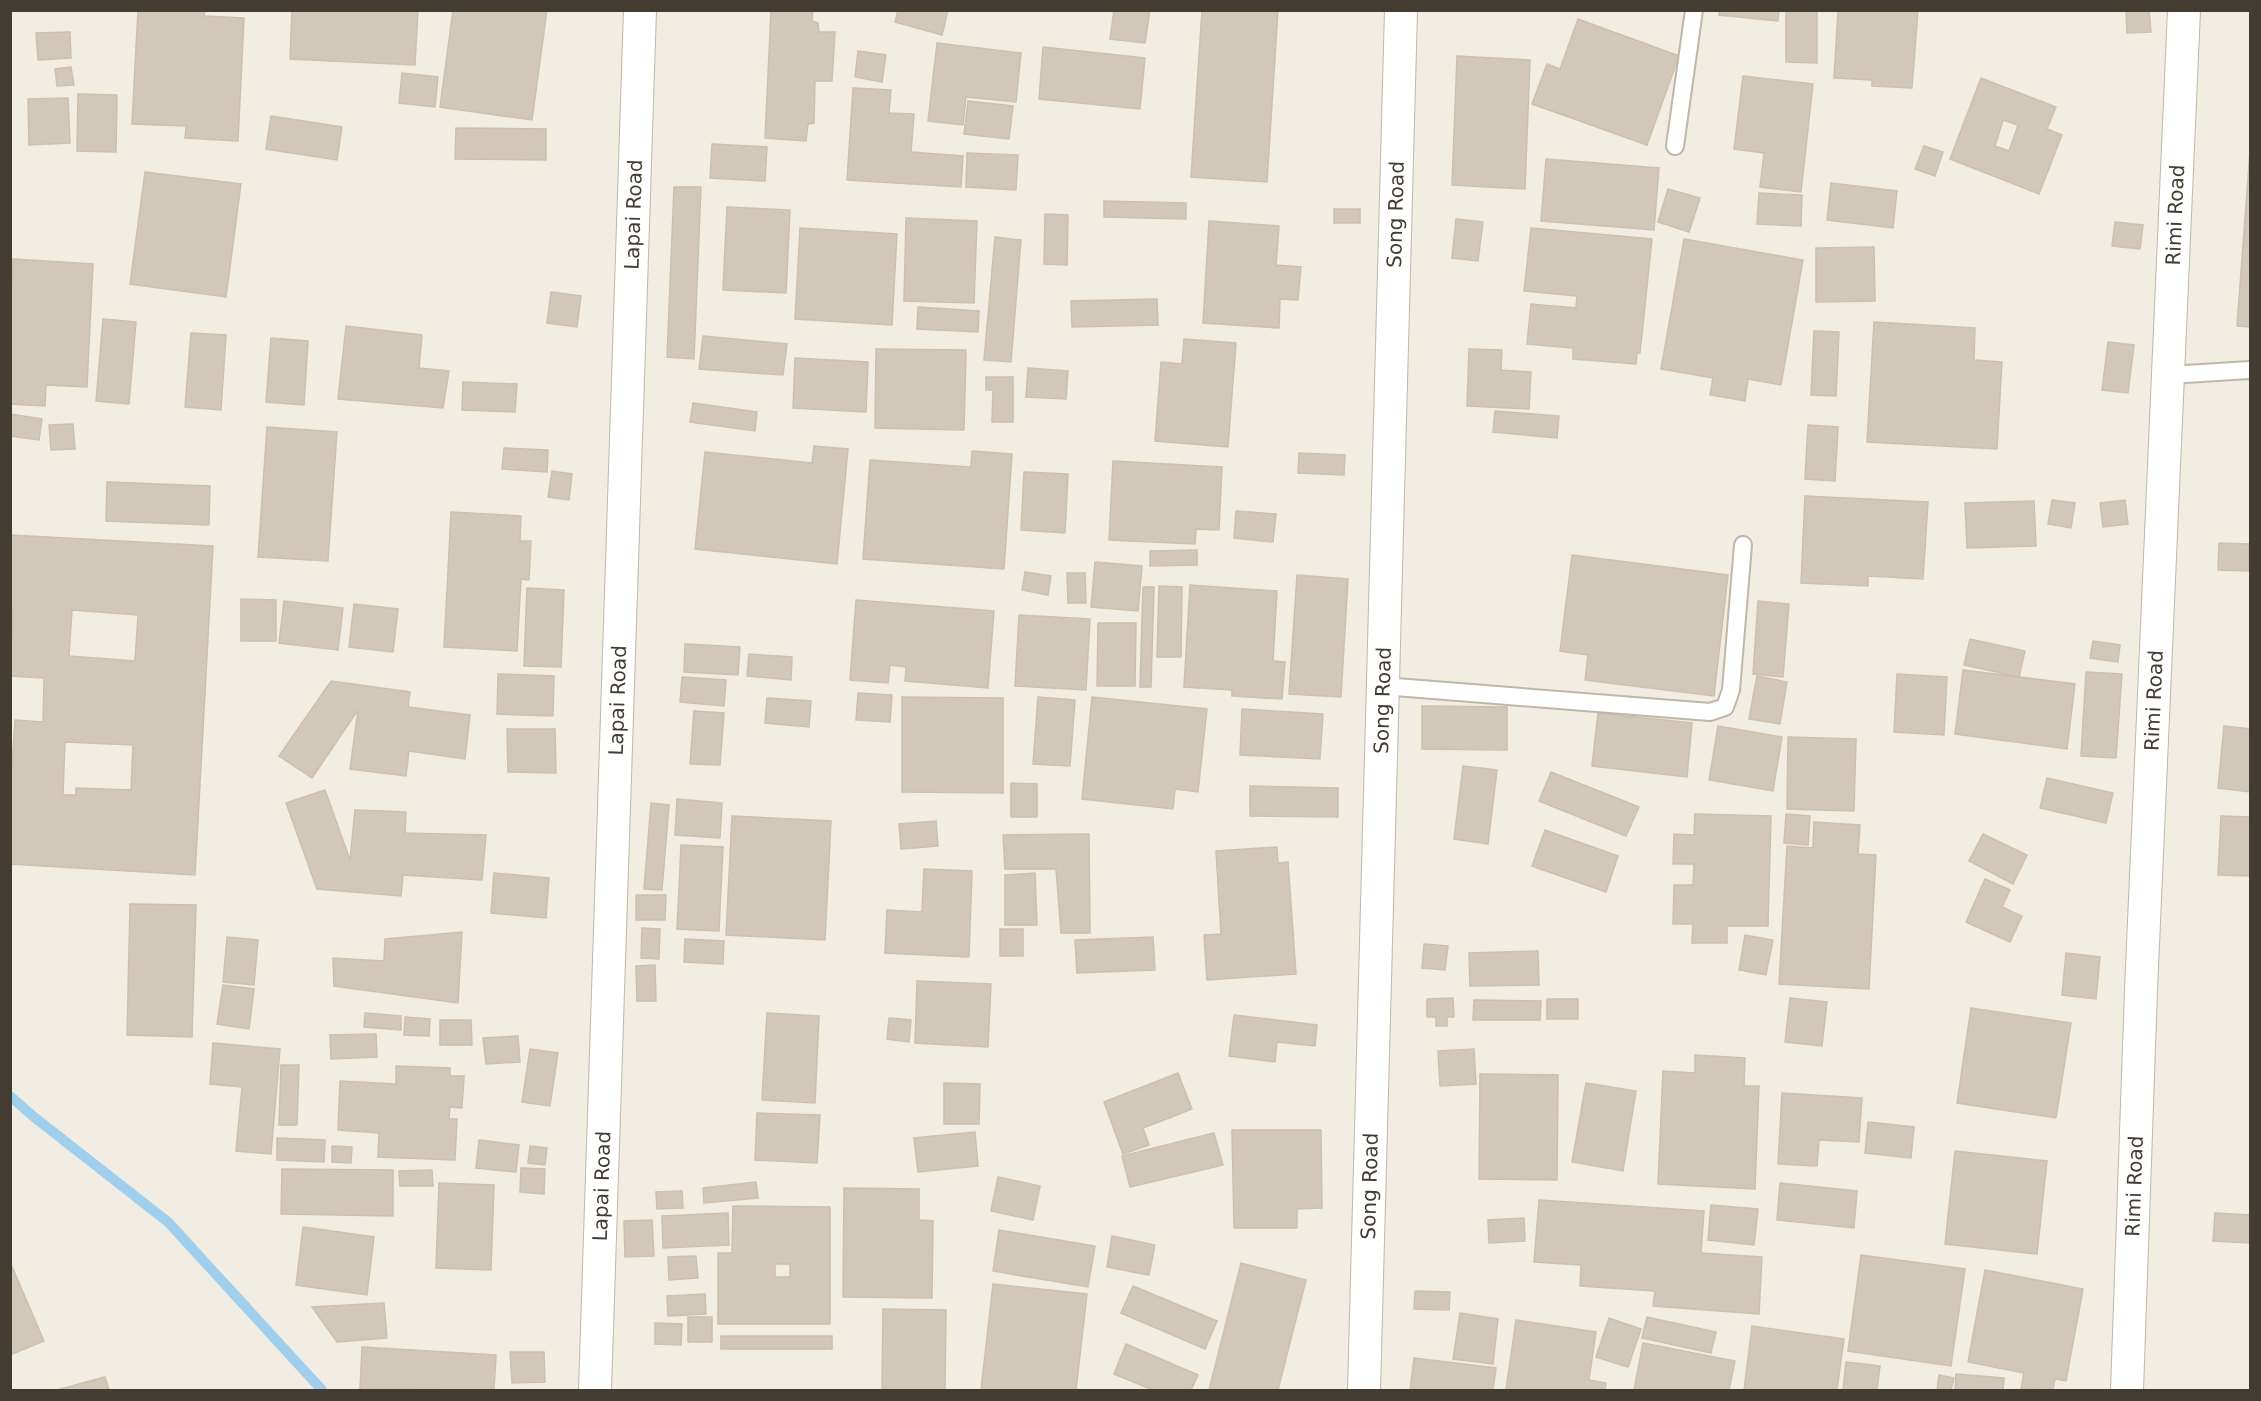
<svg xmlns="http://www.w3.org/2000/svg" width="2261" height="1401" font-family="'DejaVu Sans',sans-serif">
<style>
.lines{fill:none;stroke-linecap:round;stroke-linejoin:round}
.stream{stroke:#a0ceed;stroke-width:10}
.building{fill:#d2c8b9;stroke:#ccc0ac;stroke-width:1.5;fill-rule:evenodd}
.service-casing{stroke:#bfb7a9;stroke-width:20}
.minor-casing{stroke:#bfb7a9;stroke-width:34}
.service{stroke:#fff;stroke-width:16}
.minor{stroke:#fff;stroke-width:32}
.labels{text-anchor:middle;stroke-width:6;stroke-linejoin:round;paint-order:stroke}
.street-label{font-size:20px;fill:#423c33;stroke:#fff}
</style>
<rect width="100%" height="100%" fill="#f1ede3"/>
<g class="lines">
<path class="stream" d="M10,1096L34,1117L168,1222L322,1390"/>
</g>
<g class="building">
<path d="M138,10H205L204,16L244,18L238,141L185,138L186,126L132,124Z"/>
<path d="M292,10H418L415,65L290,59Z"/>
<path d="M453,10H547L532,120L440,107Z"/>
<path d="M771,10H813L812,21L818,23L819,32H835L832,81H815L814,123L808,124L806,141L765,138Z"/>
<path d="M898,10H948L942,35L895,22Z"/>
<path d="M1114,10H1150L1145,43L1110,39Z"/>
<path d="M1202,10H1278L1267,182L1191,177Z"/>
<path d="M1720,10H1779L1778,21L1719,15Z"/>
<path d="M1786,10H1817V63L1786,62Z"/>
<path d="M1838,10H1918L1912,88L1872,86V80L1834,78Z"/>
<path d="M2126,10H2149L2151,32L2127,33Z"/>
<path d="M1578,19L1679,56L1647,145L1532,104L1547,64L1560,69Z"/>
<path d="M70,32L71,58L38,60L36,33Z"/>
<path d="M937,43L1021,53L1016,102L966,97L963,125L928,121Z"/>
<path d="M1043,47L1145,58L1140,109L1039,99Z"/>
<path d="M858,51L886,55L882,82L855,77Z"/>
<path d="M1457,56L1530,60L1525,189L1452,185Z"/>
<path d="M71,67L74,85L57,86L55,69Z"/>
<path d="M402,73L438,77L435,107L399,103Z"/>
<path d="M1743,76L1813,84L1801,192L1760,187L1764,153L1734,149Z"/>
<path d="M1981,78L2056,107L2047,129L2062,135L2039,194L1950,159ZM2003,120L2018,125L2009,151L1995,146Z"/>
<path d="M853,88L891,90L889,113L914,114L911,152L963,156L961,187L847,180Z"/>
<path d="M78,94L117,95L116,152L77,151Z"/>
<path d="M68,98L70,143L29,145L28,99Z"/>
<path d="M968,101L1013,106L1009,139L964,134Z"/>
<path d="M271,116L342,127L337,160L266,149Z"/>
<path d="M456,128L546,129V160L455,159Z"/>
<path d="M712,144L767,147L765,181L710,178Z"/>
<path d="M1924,146L1943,152L1935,176L1915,169Z"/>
<path d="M2250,151V327L2237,326Z"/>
<path d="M967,153L1018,155L1016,190L966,187Z"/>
<path d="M1546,159L1659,168L1654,230L1541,221Z"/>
<path d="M145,172L241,184L226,297L130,284Z"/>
<path d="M1831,183L1897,191L1893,228L1827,220Z"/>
<path d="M674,187H701L694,359L667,357Z"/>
<path d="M1668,189L1700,198L1689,232L1658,222Z"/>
<path d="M1759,193L1802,195L1801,226L1757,224Z"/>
<path d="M1104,201L1186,203V219L1104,217Z"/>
<path d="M727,207L790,210L786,293L723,290Z"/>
<rect x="1334" y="209" width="26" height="14"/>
<path d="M1045,214L1068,215L1067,265L1044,264Z"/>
<path d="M906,218L977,221L974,303L904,301Z"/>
<path d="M1456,219L1483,222L1478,261L1452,258Z"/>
<path d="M1209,221L1279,226L1276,265L1301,267L1298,300L1280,299L1279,328L1203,323Z"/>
<path d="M2115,222L2143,225L2140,249L2112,246Z"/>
<path d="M800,228L897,234L892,325L795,319Z"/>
<path d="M1531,228L1652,239L1640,353H1637L1636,364L1573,359V348L1527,344L1531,304L1576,308L1577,296L1524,291Z"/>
<path d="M995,237L1021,240L1011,362L984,360Z"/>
<path d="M1684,239L1803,260L1781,385L1748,379L1745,401L1710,395L1713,378L1661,369Z"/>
<path d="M1874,247L1875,301L1816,302V248Z"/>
<path d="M13,259L93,264L87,387L46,385L45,406L10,404V314Z"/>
<path d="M551,292L581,296L577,327L547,323Z"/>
<path d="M1157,299L1158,325L1072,327L1071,301Z"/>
<path d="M918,307L979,311L978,332L917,329Z"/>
<path d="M103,319L136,322L129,404L96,401Z"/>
<path d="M1874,322L1975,328L1974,360L2002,362L1997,449L1867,442Z"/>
<path d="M346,326L422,335L419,368L449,371L443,408L338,399Z"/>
<path d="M1814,331L1839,332L1836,396L1811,395Z"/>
<path d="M191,333L226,335L221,410L185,407Z"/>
<path d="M703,336L787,344L783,375L699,369Z"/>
<path d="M271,338L308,341L304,405L266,402Z"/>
<path d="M1184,339L1236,343L1228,447L1155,441L1161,362L1182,364Z"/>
<path d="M2108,342L2134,345L2128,393L2102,390Z"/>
<path d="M876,349L966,350L964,430L875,428Z"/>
<path d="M1469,349L1502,350L1501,370L1531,372L1529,409L1467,406Z"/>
<path d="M795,358L868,362L866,412L793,408Z"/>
<path d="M1028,368L1068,371L1066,399L1026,397Z"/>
<path d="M986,377H1013V422H992L993,390H986Z"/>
<path d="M463,382L517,384L515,412L462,410Z"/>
<path d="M693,403L757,412L755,431L690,422Z"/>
<path d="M1495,411L1559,416L1557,438L1493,432Z"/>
<path d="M10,414L42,419L39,440L10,436Z"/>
<path d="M73,424L75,449L51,450L49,425Z"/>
<path d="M1808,425L1838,427L1835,481L1805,479Z"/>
<path d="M267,427L337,432L328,561L258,557Z"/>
<path d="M814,446L848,449L837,564L695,549L705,452L812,463Z"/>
<path d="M504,448L548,450L547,472L502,469Z"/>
<path d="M972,451L1012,454L1004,569L863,559L870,460L971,467Z"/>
<path d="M1299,453L1345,455L1344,475L1298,473Z"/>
<path d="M1113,461L1222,467L1219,530L1196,529L1195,544L1109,540Z"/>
<path d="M552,471L572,474L569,500L548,497Z"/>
<path d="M1024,472L1068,474L1065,533L1021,530Z"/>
<path d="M107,482L210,486L209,525L106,521Z"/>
<path d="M1805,496L1928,502L1923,579L1868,576V586L1801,583Z"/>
<path d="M2052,500L2075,503L2071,528L2048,524Z"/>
<path d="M2125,500L2128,524L2103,527L2100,503Z"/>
<path d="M2034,501L2036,546L1967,548L1965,503Z"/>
<path d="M1236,511L1276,514L1273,542L1234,538Z"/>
<path d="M451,512L521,516L520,541H531L529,580L521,579L517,651L444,647Z"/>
<path d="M10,535L213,546L195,875L10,864V796L15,720L43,722L44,678L10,676L13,611H10ZM72,610L138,615L135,661L69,656ZM65,742L133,745L131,790L76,788V795H63Z"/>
<path d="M2219,543L2249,544V571L2218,570Z"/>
<path d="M1197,550V565L1150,566V551Z"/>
<path d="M1572,555L1728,575L1714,696L1585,680L1588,655L1560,651Z"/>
<path d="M1095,562L1142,566L1138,611L1091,607Z"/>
<path d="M1025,572L1051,576L1048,595L1022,590Z"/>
<path d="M1067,573H1085L1086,603H1068Z"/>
<path d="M1297,575L1348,579L1341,697L1289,694Z"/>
<path d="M1190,585L1277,591L1273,661L1285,662L1282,699L1232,696V690L1184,687Z"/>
<path d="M1159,586L1182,587L1181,657H1157Z"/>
<path d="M1143,587H1154L1151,687H1140Z"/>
<path d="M527,588L564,590L561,667L524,666Z"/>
<path d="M241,599L276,600V641H241Z"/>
<path d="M856,600L994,611L988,688L905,681L906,667L890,665L888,683L850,680Z"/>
<path d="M284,601L343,608L338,650L279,643Z"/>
<path d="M1758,601L1789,604L1783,677L1753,674Z"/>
<path d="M354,604L398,609L393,652L349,647Z"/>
<path d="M1019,615L1090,619L1086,690L1015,686Z"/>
<path d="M1098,623H1136L1135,686H1097Z"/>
<path d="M1970,639L2025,651L2019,677L1964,665Z"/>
<path d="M2093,641L2120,645L2118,662L2090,658Z"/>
<path d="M685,644L740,647L738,675L684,672Z"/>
<path d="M749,654L792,657L791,680L747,676Z"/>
<path d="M1963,670L2075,684L2067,749L1955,734Z"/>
<path d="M2086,672L2122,674L2116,758L2081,756Z"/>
<path d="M498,674L554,676L553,716L497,714Z"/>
<path d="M1897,674L1947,677L1944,735L1894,732Z"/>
<path d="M1757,676L1787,682L1780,724L1749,719Z"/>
<path d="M682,677L726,680L724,706L680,702Z"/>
<path d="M331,681L410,692L408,707L470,715L465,759L409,751L406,776L350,769L358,710L312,778L279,756Z"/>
<path d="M858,693L892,695L890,722L856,720Z"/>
<path d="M902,697L1003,698V793L902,792Z"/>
<path d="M1038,697L1075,700L1070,766L1033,764Z"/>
<path d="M1092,697L1207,709L1198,792L1175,789L1173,809L1082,799Z"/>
<path d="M767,698L811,701L809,727L765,723Z"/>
<path d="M1422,706L1507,707V750L1422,749Z"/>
<path d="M1242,709L1323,714L1320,759L1240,755Z"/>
<path d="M694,711L724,713L720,765L690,764Z"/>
<path d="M1598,713L1692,723L1687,777L1592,766Z"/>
<path d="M1718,726L1782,737L1773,791L1709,780Z"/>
<path d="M2224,726L2250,729V792L2218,788Z"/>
<path d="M507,729H555L556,773L508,772Z"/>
<path d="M1788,737L1856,739L1854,811L1787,809Z"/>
<path d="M1463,766L1497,770L1488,844L1454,839Z"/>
<path d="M1551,772L1639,807L1626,836L1539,801Z"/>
<path d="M2047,778L2113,793L2106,823L2040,808Z"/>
<path d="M1011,783L1037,784V817H1011Z"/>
<path d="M1250,786L1338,788V817L1250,816Z"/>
<path d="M325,790L350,860L355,810L406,812L405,833L486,835L482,880L403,875L401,896L317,889L286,803Z"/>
<path d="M677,799L722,803L720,838L675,835Z"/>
<path d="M651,803L669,805L662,890L644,889Z"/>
<path d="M1695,814L1771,816L1768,926H1727V943H1692L1693,924H1673L1674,885H1693L1694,864H1673L1674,834L1694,835Z"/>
<path d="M1786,814L1810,816L1808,845L1784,843Z"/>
<path d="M732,816L831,821L825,940L726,935Z"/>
<path d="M2221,816L2250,817V876L2218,875Z"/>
<path d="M936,821L938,846L901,849L899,824Z"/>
<path d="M1814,822L1860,825L1858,854L1876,855L1869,989L1779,984L1787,846L1813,848Z"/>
<path d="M1545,830L1618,856L1606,892L1532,866Z"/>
<path d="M1089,834L1090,933H1061L1056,869H1005L1003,835Z"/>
<path d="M1983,834L2027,855L2013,884L1969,861Z"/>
<path d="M681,845L723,847L719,931L677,929Z"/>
<path d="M1277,847L1278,863L1288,862L1296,974L1207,980L1204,935L1221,934L1216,851Z"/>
<path d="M924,869L972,871L969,957L885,953L887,910L922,912Z"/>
<path d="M494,873L549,878L546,918L491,913Z"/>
<path d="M1035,873L1037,925H1005V875Z"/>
<path d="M1985,879L2010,890L2002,907L2022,916L2010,942L1966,922Z"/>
<path d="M636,895H666L665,920H636Z"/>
<path d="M130,904L196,905L192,1037L127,1035Z"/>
<path d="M642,928L660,929L659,959L641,958Z"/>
<rect x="1000" y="929" width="23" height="27"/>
<path d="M462,932L458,1003L334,986L333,958L384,961L385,939Z"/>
<path d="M1745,935L1773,940L1766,975L1739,970Z"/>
<path d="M227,937L258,940L254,985L223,982Z"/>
<path d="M1153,937L1155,970L1077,973L1075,940Z"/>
<path d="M685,939L724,941L723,964L684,962Z"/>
<path d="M1424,944L1448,946L1445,970L1422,968Z"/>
<path d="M1538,951L1539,985L1470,986L1469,953Z"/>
<path d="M2066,953L2100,957L2096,999L2062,995Z"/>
<path d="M655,965L656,1001H637L636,966Z"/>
<path d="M917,981L991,984L988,1047L915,1043Z"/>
<path d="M223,985L254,989L249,1029L217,1024Z"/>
<path d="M1453,998L1454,1017H1447V1026H1436V1017H1427V999Z"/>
<path d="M1790,998L1827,1002L1822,1046L1785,1042Z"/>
<rect x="1547" y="999" width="31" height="20"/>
<path d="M1474,1000L1541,1001L1540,1020H1473Z"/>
<path d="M1971,1008L2071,1023L2056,1118L1957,1103Z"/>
<path d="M365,1013L401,1016V1030L364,1027Z"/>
<path d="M767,1013L819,1016L815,1103L762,1100Z"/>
<path d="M1234,1015L1317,1025L1315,1046L1277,1042L1275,1062L1229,1056Z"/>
<path d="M405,1017L430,1019L429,1036L404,1035Z"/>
<path d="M889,1018L911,1020L909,1042L887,1039Z"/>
<path d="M440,1020H471L472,1045H440Z"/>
<path d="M376,1034L377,1057L331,1059L330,1035Z"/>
<path d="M518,1036L520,1062L486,1064L483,1038Z"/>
<path d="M213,1043L280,1049L271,1154L236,1151L242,1087L210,1084Z"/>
<path d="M530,1049L558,1053L550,1106L522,1102Z"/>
<path d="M1474,1049L1476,1084L1440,1086L1438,1051Z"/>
<path d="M1695,1055L1745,1058L1744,1086H1759L1755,1189L1658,1184L1663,1071L1695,1073Z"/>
<path d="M281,1065H299L297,1125H279Z"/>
<path d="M396,1066L450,1068V1076H464L462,1108L450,1107L449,1119H457L455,1160L378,1157L379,1133L338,1130L340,1081L396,1084Z"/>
<path d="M1178,1073L1192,1109L1143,1128L1149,1145L1123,1154L1104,1102Z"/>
<path d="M1480,1074L1558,1075L1557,1180L1479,1179Z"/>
<path d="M944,1083L980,1084L979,1124H944Z"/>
<path d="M1586,1083L1636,1091L1623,1171L1572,1162Z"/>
<path d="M1782,1093L1862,1098L1859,1142L1819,1140L1817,1166L1778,1164Z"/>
<path d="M757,1113L820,1115L817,1163L755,1160Z"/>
<path d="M1868,1122L1914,1127L1911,1158L1865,1153Z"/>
<path d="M1232,1130H1321L1322,1208L1297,1209V1228H1234Z"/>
<path d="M975,1132L978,1166L918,1172L914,1138Z"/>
<path d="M1214,1133L1223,1165L1130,1187L1122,1156Z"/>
<path d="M277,1138L325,1140L324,1162L277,1160Z"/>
<path d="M479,1140L519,1145L516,1172L476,1168Z"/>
<path d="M332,1146L352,1147L351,1163L332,1162Z"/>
<path d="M530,1146L547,1148L545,1165L528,1163Z"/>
<path d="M1955,1151L2047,1161L2037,1254L1945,1244Z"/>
<path d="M521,1168L545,1169L544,1194L520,1192Z"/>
<path d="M282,1169L393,1170V1216L281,1214Z"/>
<path d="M432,1170L433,1186H400L399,1171Z"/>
<path d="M998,1177L1040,1186L1033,1220L991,1211Z"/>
<path d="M756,1182L758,1198L704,1203L703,1188Z"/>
<path d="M439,1183L494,1185L491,1270L436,1268Z"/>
<path d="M1780,1183L1857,1191L1854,1228L1777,1220Z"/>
<path d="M844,1188L919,1189V1220L933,1221L932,1298L843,1297Z"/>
<path d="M682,1191L683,1208L657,1209L656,1192Z"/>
<path d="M1539,1200L1704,1211L1701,1253L1762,1257L1759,1314L1653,1306L1655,1291L1580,1286L1581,1265L1534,1262Z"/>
<path d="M1711,1205L1758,1209L1754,1245L1708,1240Z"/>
<path d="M733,1206L830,1207V1324H718V1253H732ZM775,1264H790V1277H775Z"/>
<path d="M728,1213L729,1245L663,1248L662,1216Z"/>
<path d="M2215,1213L2250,1215V1243L2213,1241Z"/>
<path d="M1524,1218L1525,1241L1489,1243L1488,1220Z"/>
<path d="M652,1220L654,1256L625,1257L624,1221Z"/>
<path d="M303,1227L374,1237L367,1295L296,1285Z"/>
<path d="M999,1230L1095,1246L1088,1287L993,1271Z"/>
<path d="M1112,1236L1155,1245L1149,1275L1107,1267Z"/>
<path d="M1861,1255L1965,1269L1951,1366L1848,1351Z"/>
<path d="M696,1256L698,1278L669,1280L668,1257Z"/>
<path d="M10,1262L44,1341L10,1355Z"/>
<path d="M1241,1263L1306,1280L1278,1390H1209Z"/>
<path d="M1985,1270L2083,1289L2066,1381L2055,1379L2053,1390L2021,1389L2024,1373L1968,1362Z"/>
<path d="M993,1284L1087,1294L1076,1390H981Z"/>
<path d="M1133,1286L1217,1321L1205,1349L1121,1313Z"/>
<path d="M1415,1291L1450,1292L1449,1310L1414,1309Z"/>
<path d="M705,1294L706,1314L668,1316L667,1296Z"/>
<path d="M384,1303L387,1338L337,1342L312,1307Z"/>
<path d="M883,1309L946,1310L945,1390H882Z"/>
<path d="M1460,1313L1498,1319L1493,1364L1453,1359Z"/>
<rect x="688" y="1317" width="24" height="25"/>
<path d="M1647,1317L1716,1332L1711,1353L1642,1338Z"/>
<path d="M1609,1318L1641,1329L1628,1367L1596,1357Z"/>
<path d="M1516,1320L1596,1332L1589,1380L1606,1383L1605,1390H1506Z"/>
<path d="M655,1323L682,1324L681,1345L655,1344Z"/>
<path d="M1752,1326L1844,1339L1837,1390H1744Z"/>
<rect x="721" y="1336" width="111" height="13"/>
<path d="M1643,1343L1735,1361L1729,1390H1634Z"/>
<path d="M1126,1344L1198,1375L1191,1390H1153L1114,1374Z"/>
<path d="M362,1347L496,1355L494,1390L360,1389Z"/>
<path d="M510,1352H544L545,1382L512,1383Z"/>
<path d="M1414,1358L1496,1368L1493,1390H1410Z"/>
<path d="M1846,1362L1880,1366L1877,1390H1843Z"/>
<path d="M1956,1374L2004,1378L2003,1390H1955Z"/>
<path d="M1939,1375L1954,1378L1951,1390H1937Z"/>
<path d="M105,1377L109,1390H57Z"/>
</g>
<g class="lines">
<defs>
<g id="service">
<path d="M1675,146L1694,10"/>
<path d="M2169,375L2250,370"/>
<path d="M1383,686L1710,712L1725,707L1731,690L1743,545"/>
</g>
<g id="minor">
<path id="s1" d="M595,1390L640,10"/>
<path id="s2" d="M1364,1390L1401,10"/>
<path id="s3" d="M2127,1390L2141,990L2184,10"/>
</g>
</defs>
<use href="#service" class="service-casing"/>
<use href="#minor" class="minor-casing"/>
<use href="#service" class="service"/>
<use href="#minor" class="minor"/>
</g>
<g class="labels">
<g class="street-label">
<text dy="7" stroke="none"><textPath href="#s1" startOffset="1176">Lapai Road</textPath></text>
<text dy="7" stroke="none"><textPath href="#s2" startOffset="1176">Song Road</textPath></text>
<text dy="7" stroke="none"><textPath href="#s3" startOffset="1176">Rimi Road</textPath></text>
<text dy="7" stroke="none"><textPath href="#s3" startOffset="690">Rimi Road</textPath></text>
<text dy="7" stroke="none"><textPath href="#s1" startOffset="690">Lapai Road</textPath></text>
<text dy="7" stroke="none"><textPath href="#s2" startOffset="690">Song Road</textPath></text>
<text dy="7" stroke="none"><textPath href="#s1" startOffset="204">Lapai Road</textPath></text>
<text dy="7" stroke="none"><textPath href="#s2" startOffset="204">Song Road</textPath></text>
<text dy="7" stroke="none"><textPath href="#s3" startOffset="204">Rimi Road</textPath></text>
</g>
</g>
<rect width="2261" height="1401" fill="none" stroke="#423c33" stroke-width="24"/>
</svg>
